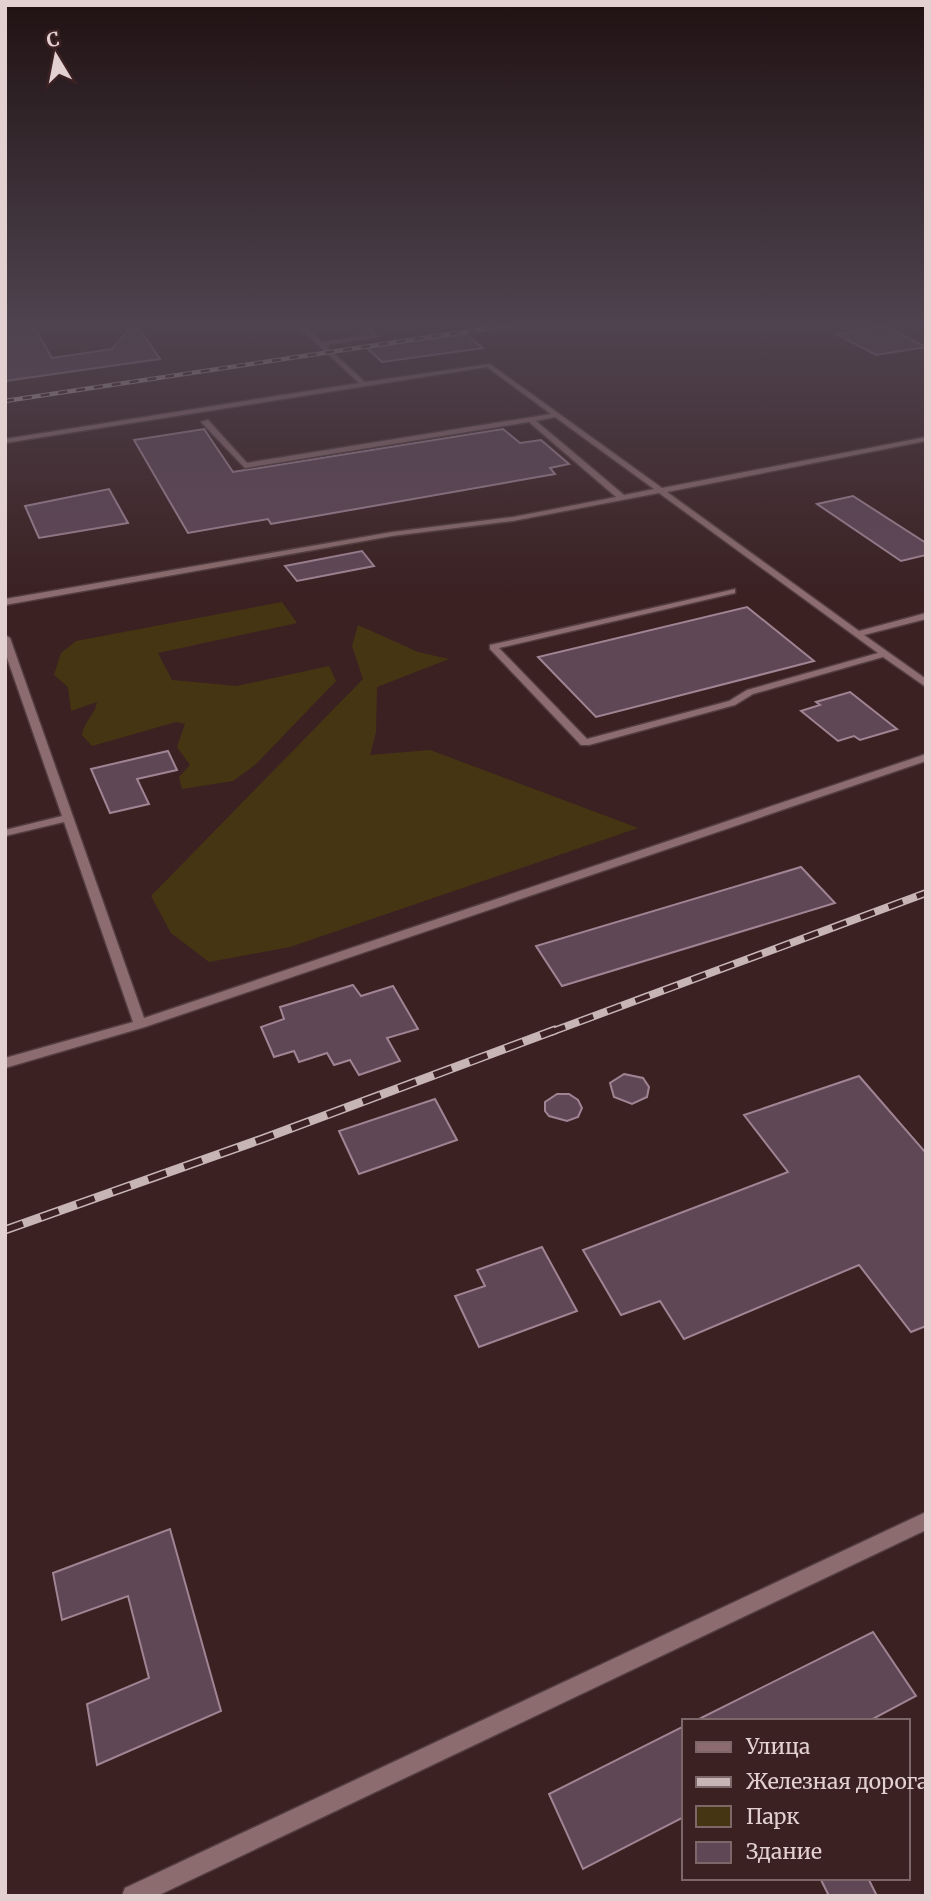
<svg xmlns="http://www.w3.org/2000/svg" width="931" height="1901" font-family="Merriweather,serif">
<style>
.green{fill:#463513}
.building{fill:#604756;stroke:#a08494;stroke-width:2}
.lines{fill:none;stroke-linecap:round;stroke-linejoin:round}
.service-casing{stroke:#533d3f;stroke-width:3}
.minor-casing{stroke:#533d3f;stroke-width:3}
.service{fill:#8c6c6e;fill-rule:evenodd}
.minor{fill:#8c6c6e;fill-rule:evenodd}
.rail-far2-casing{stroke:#c7b4b4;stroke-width:4.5}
.rail-far1-casing{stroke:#c7b4b4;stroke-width:8}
.rail-casing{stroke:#c7b4b4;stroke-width:9}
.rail-far2{stroke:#3b2122;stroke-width:2.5;stroke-dasharray:9;stroke-linecap:butt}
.rail-far1{stroke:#3b2122;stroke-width:5;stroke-dasharray:15;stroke-linecap:butt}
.rail{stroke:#3b2122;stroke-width:6;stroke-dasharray:19;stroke-linecap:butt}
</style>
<rect width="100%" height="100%" fill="#3b2122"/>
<g class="green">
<path d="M282,602L297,623L158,653L172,680L237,686L329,666L336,681L255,765L233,781L182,789L179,777L190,765L177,747L185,724L176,722L92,746L82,735C84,721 95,715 97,702L71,711L68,687L54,675L61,653L76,641Z"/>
<path d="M358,625L418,652L449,659L377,687L376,732L370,755L430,750L638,828L290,947L209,962L171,933L151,896L363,679L352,646Z"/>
</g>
<g class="building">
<path d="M5,325H33L52,358L112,349L130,328H139L160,359L5,381Z"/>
<path d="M885,326L926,347L876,355L836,334Z"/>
<path d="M466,334L483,348L382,362L367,348Z"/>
<path d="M204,429L233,472L503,429L520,443L541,440L569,464L550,468L555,474L271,524L268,519L188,533L134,440Z"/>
<path d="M109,489L128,523L39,538L25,506Z"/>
<path d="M853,496L926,543V555L901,561L817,504Z"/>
<path d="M362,551L374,566L297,581L285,566Z"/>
<path d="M747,607L814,661L596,717L538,657Z"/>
<path d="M850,692L897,729L860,740L854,736L838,741L801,711L820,705L816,702Z"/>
<path d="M168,751L177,770L137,779L149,804L110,813L91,769Z"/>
<path d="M801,867L835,903L562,986L536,946Z"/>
<path d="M353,985L361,996L393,986L418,1029L387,1038L400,1061L359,1075L350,1060L334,1065L327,1053L299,1062L294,1051L274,1057L261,1027L284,1019L280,1007Z"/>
<path d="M624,1074L643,1078L649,1087L647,1097L632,1104L614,1097L610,1083Z"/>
<path d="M859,1076L926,1153V1326L911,1332L859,1265L684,1339L660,1301L621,1315L583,1250L788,1172L744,1115Z"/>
<path d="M557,1094H569L578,1100L582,1108L578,1117L567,1121L549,1116L545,1111V1102Z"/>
<path d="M435,1099L457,1140L359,1174L339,1131Z"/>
<path d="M542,1247L577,1311L479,1347L455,1296L485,1286L477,1270Z"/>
<path d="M170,1529L221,1711L97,1765L87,1704L149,1678L128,1596L62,1620L53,1573Z"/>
<path d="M873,1632L916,1696L869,1721H695Z"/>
<path d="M684,1726V1817L583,1869L549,1794Z"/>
<path d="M820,1878H868L877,1896H829Z"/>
</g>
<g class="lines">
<defs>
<g id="service">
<path d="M365,325H371L377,337L325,345L365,382L490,364L662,488L926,437V441L667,492L859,631L926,613V619L864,635L926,679V687L883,657L753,694L735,705L589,745H581L490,649V645L735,589V593L499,648L587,739L729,701L747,690L878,653L659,493L513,521L392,536L5,605V599L392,532L513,517L616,497L529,422L245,468L201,422L208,420L247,463L551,414L487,367L5,443V439L359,383L301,329L306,328L322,342L371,335ZM555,417L654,489L624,495L536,421Z"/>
<path d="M5,635L10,638L144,1018L926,754V761L145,1027L5,1068V1058L133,1022L64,822L5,836V830L62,816L5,652Z"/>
<path d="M926,1512V1530L157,1896H122L125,1888Z"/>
</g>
<path id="minor" d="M294,325H307L310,329L304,333Z"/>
</defs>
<use href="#service" class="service-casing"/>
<use href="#minor" class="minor-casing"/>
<use href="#service" class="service"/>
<use href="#minor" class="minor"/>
<defs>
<path id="rail-far2" d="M5,401L509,325"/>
<path id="rail-far1" d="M551,1032L926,893"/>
<path id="rail" d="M5,1230L262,1139L555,1030"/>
</defs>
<use href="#rail-far2" class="rail-far2-casing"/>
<use href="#rail-far1" class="rail-far1-casing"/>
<use href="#rail" class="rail-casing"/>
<use href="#rail-far2" class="rail-far2"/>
<use href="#rail-far1" class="rail-far1"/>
<use href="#rail" class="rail"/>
</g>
<linearGradient id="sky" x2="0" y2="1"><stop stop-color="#201213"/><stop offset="0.55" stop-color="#4f434f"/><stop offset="1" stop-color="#4f434f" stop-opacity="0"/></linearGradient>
<rect width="931" height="591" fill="url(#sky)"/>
<rect width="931" height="1901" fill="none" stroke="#e3d1d1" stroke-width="14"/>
<rect x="682" y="1719" width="228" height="161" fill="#3b2122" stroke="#7e6768" stroke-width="2"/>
<rect x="696" y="1742" width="35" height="10" fill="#8c6c6e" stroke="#7e6768" stroke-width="2"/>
<text x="746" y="1754" font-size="21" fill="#e3d1d1">Улица</text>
<rect x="696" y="1777" width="35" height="10" fill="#c7b4b4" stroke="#7e6768" stroke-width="2"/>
<text x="746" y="1789" font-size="21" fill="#e3d1d1">Железная дорога</text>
<rect x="696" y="1806" width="35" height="21" fill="#463513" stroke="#7e6768" stroke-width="2"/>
<text x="746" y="1824" font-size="21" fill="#e3d1d1">Парк</text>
<rect x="696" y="1842" width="35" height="21" fill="#604756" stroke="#7e6768" stroke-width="2"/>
<text x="746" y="1859" font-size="21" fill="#e3d1d1">Здание</text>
<g transform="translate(56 56) rotate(350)" stroke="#3b2122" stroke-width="5" paint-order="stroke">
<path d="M0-5L12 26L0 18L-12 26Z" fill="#e3d1d1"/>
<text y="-10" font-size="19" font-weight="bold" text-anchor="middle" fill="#e3d1d1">С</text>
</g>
</svg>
